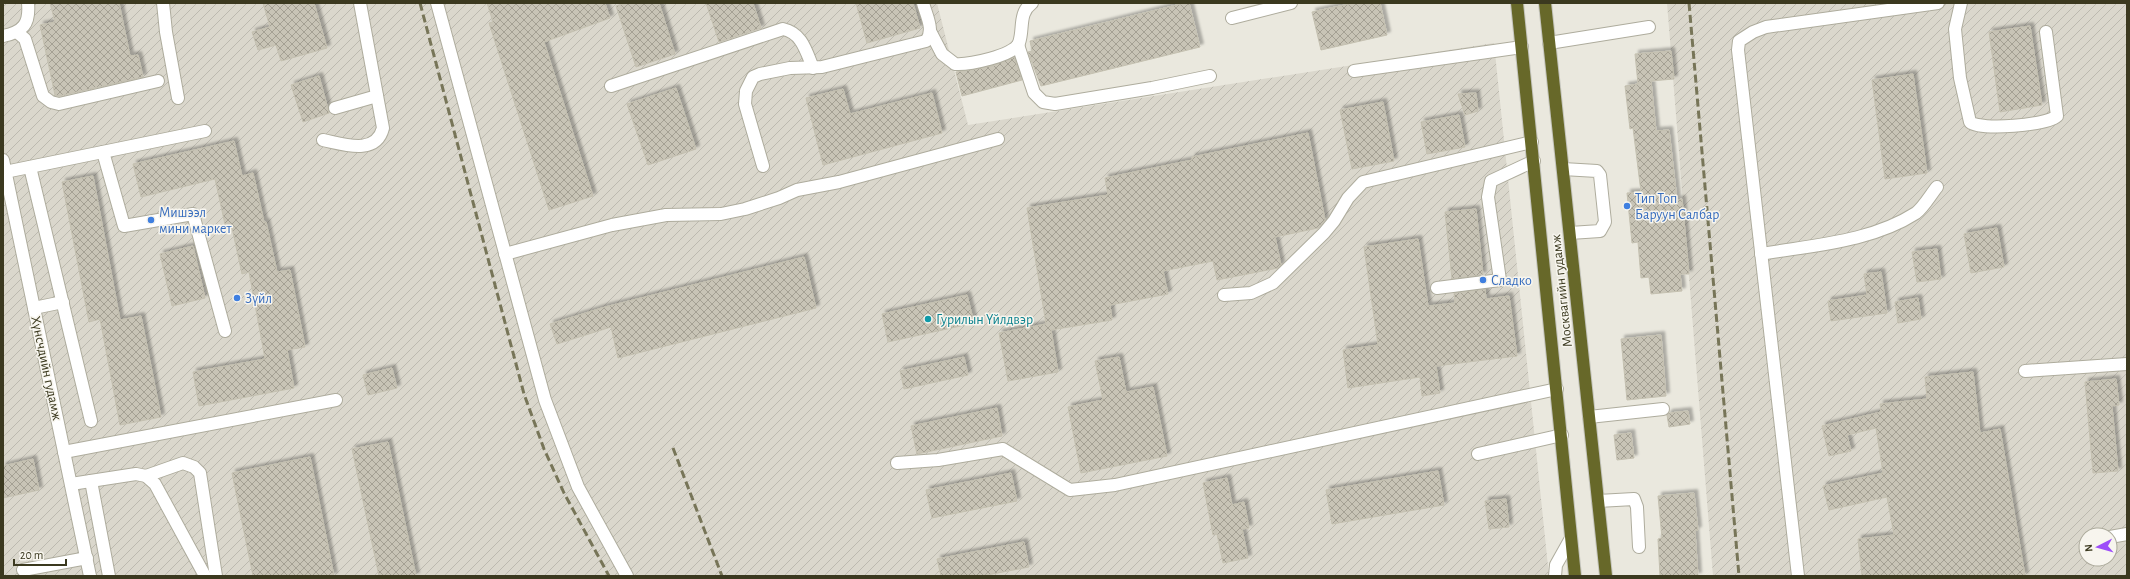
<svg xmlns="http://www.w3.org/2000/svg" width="2130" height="579" font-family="'Alegreya Sans',sans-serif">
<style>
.industrial{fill:url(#industrial-furrows);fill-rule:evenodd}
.building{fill:url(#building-cross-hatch);stroke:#c4c0b0;filter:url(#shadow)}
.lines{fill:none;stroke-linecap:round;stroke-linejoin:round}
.minor-casing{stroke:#aeac9d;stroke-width:14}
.highway-casing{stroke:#c4c4bc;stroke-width:14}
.minor{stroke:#fff;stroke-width:12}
.highway{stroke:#676829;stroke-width:12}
.rail{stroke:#777558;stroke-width:3;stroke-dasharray:8 4;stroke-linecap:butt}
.shop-dot{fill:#3f7fe0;stroke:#f7f5ee;stroke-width:1.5}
.culture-dot{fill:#0f9aa8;stroke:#f7f5ee;stroke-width:1.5}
.labels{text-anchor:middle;stroke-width:3;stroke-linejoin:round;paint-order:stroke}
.shop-label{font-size:14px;fill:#366cbe;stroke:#f7f5ee;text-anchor:start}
.street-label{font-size:14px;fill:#3b391f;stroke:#f7f5ee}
.culture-label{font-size:14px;fill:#0d838f;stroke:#f7f5ee;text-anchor:start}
</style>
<defs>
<pattern id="industrial-furrows" width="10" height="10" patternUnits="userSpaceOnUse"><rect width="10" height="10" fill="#dad7cc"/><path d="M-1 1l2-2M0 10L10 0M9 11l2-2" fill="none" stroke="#bcb9af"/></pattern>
<pattern id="building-cross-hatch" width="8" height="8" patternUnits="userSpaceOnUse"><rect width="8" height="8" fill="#c8c4b6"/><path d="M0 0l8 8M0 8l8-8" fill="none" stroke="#a4a093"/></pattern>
<filter id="shadow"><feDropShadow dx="3.5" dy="-3.5" stdDeviation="1" flood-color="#0004"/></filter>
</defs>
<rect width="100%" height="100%" fill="#eae8de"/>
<g class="industrial">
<path d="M3,3H937L968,125L1494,43L1549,576H3Z"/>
<path d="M1667,3H2127V576H1713ZM2086,535H2110V559H2086Z"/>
</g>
<g class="building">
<path d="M50,3H119L130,56L138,55L143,77L59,96L55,95L40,25L55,22Z"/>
<path d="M263,3H314L327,48L281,61L276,45L258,50L252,32L270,27Z"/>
<path d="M487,3H605L610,18L544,42L593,196L549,210L489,23L493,22Z"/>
<path d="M626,3H659L675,54L636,67L616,6Z"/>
<path d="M706,3H753L761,28L719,42Z"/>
<path d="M856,3H913L920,28L867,43Z"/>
<path d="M1185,3H1189L1200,47L1041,86L1028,52L1032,51L1030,41Z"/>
<path d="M1354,3H1380L1387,35L1321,50L1312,12Z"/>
<path d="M2030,26L2042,105L2000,112L1989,32Z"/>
<path d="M1671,51L1674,79L1651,81L1656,131L1669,130L1677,200L1682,199L1689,274H1680L1682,291L1651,294L1649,277L1641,278L1638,242L1632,243L1627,193L1641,192L1633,128L1630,129L1625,86L1638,84L1635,54Z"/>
<path d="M1014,57L1022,80L962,96L956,72L992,66Z"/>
<path d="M1913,74L1927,173L1885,179L1872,80Z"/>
<path d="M319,76L329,113L303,122L291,85Z"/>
<path d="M676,88L696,149L648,165L627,104Z"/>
<path d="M843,89L850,114L932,93L942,133L823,165L806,98Z"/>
<path d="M1476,93L1478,111L1465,115L1458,94Z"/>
<path d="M1383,102L1394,161L1352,169L1340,110Z"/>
<path d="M1459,115L1465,147L1427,154L1421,122Z"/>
<path d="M1308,133L1325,220L1318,228L1275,237L1281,265L1278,268L1217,280L1213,261L1163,271L1168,294L1110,305L1112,320L1051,330L1058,372L1008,381L999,333L1046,324L1027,208L1108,195L1105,178L1192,160V157Z"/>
<path d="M234,141L242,176L253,173L264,222H266L277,272L290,270L305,347L287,350L294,388L199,406L193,372L265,359L249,272L242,274L232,228L226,229L215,179L141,197L133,164Z"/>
<path d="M93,176L120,320L141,316L161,417L120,425L100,319L89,322L62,182Z"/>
<path d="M1476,209L1483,275L1452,279L1445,212Z"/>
<path d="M1997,228L2004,267L1971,273L1964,234Z"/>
<path d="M1418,239L1428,306L1455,303L1454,293L1485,289L1486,299L1509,296L1517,356L1436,366L1440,393L1422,396L1420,377L1348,388L1343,350L1378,345L1364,247Z"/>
<path d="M193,246L205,298L172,306L160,254Z"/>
<path d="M1937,249L1941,279L1917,282L1912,252Z"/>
<path d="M804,257L816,308L618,358L611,327L557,344L550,324L605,307Z"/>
<path d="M1881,272L1887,313L1831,321L1828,301L1867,295L1864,274Z"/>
<path d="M967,295L974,323L888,342L882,314Z"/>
<path d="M1918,298L1921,319L1898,323L1895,302Z"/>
<path d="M1661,335L1666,396L1627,400L1621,339Z"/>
<path d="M964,357L968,375L904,389L900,371Z"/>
<path d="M1119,357L1126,392L1153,387L1167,456L1081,473L1068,407L1103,400L1095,361Z"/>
<path d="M392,368L397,388L368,395L363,375Z"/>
<path d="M1973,372L1980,433L2000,429L2025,576H1862L1858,539L1894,535L1887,497L1829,510L1823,486L1883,473L1876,428L1847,435L1851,451L1829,456L1822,426L1881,412L1880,404L1927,399L1925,377Z"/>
<path d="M2116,379L2119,405L2112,406L2118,471L2093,473L2085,382Z"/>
<path d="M997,408L1002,436L917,454L911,426Z"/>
<path d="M1688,411L1690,424L1669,427L1667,415L1669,413Z"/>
<path d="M1631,433L1634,458L1617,460L1614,435Z"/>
<path d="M388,442L416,576H379L352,449Z"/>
<path d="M310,457L334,576H253L232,473Z"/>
<path d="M33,459L39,490L3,498V466Z"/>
<path d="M1438,471L1444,505L1332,524L1326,490Z"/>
<path d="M1011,473L1017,501L932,518L926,490Z"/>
<path d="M1227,478L1232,505L1244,502L1249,528L1242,529L1248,558L1223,563L1217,534L1213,535L1203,483Z"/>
<path d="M1694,493L1698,530L1695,531L1698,576H1660L1658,539L1662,538L1658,496Z"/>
<path d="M1506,499L1509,527L1489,529L1485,501Z"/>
<path d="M1024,542L1029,567L982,576H941L937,559Z"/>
</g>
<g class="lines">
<defs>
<g id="minor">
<path d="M163,3L166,32L178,98"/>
<path d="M437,3L545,400L578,487L627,576"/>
<path d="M1961,3L1955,29L1960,78L1970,122C1981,131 2047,125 2057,116L2046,32"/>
<path d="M1232,18L1291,3"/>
<path d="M930,31L942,54L955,64C968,65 1014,56 1019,43C1024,29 1018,13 1032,3"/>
<path d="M18,33L25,39L43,96L51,102L59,104L158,81"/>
<path d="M3,36C23,32 30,24 28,3"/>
<path d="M1549,43L1649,27"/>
<path d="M1018,45L1034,93L1043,102L1055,104L1152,88L1210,76"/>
<path d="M1354,71L1522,47"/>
<path d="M611,86L783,29C802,33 806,51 813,68"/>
<path d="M335,108L377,96"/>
<path d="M323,140C343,144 376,156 383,128L360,3"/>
<path d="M103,152L124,226L193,214L225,331"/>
<path d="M3,160L90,576"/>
<path d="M763,166L745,104L746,91L753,77L760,74L790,68L822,67L926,41C935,30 926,15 923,3"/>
<path d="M30,167L91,421"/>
<path d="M1563,169L1597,171L1600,175L1605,222L1600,231L1570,233"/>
<path d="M5,172L205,131"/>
<path d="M505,254L612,225L666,215L721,214L745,209L779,198L797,190L839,182L998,139"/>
<path d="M1761,254C1813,245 1871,242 1916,213C1924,207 1931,194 1937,187"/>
<path d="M1437,288L1500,280L1488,197L1491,181L1534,161"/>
<path d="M1224,295L1251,293L1273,283L1324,233L1334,221L1348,198L1363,182L1532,142"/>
<path d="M34,308L63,302"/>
<path d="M2025,371L2127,364"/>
<path d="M1589,417L1663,409"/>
<path d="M64,452L336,400"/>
<path d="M1478,454L1562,435"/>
<path d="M897,463L938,460L1003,449L1070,490L1115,485L1557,389"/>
<path d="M146,476L183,463L194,467L200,473L216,576"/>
<path d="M91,481L109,576"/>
<path d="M71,484L136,474L146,476L155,484L205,576"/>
<path d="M1598,501L1634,499L1637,507L1639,547"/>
<path d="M2110,537L2127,534"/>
<path d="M23,570L87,558"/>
<path d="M1555,576L1556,565L1570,540"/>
<path d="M1798,576L1738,50L1739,41L1753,32L1766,27L1938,3"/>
</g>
<g id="highway">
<path d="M1517,3L1575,576"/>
<path d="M1545,3L1606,576"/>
</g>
</defs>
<use href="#minor" class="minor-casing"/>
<use href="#highway" class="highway-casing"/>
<use href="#minor" class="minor"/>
<use href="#highway" class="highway"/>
<g class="rail">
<path d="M420,3L524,394L544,449L564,493L609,576"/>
<path d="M1689,3L1739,576"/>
<path d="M673,448L722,576"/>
</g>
</g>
<g class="shop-dot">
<circle cx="1627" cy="206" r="4"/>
<circle cx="151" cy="220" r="4"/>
<circle cx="1483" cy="280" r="4"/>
<circle cx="237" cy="298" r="4"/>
</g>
<circle class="culture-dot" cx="928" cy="319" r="4"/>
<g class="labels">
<g class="shop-label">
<text x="1635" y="203">Тип Топ<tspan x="1635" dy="16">Баруун Салбар</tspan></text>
<text x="159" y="217">Мишээл<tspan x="159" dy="16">мини маркет</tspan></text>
<text x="1491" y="285">Сладко</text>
<text x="245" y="303">Зүйл</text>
</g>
<g class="street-label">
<text transform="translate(1561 291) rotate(-96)" y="5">Москвагийн гудамж</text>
<text transform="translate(47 368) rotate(78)" y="5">Хүнсчдийн гудамж</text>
</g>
<g class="culture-label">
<text x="936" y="324">Гурилын Үйлдвэр</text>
</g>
</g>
<rect width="2130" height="579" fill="none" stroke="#3b391f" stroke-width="8"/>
<g transform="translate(2098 547) rotate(264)"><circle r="19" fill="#f7f5ee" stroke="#acaa9b"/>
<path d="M0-3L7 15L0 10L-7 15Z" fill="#9d4df9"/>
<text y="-6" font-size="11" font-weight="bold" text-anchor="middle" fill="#3b391f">N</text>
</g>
<path d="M14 559v6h52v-6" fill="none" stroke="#3b391f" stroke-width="2"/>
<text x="20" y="559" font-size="12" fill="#3b391f" stroke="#f7f5ee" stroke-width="3" paint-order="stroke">20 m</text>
</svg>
